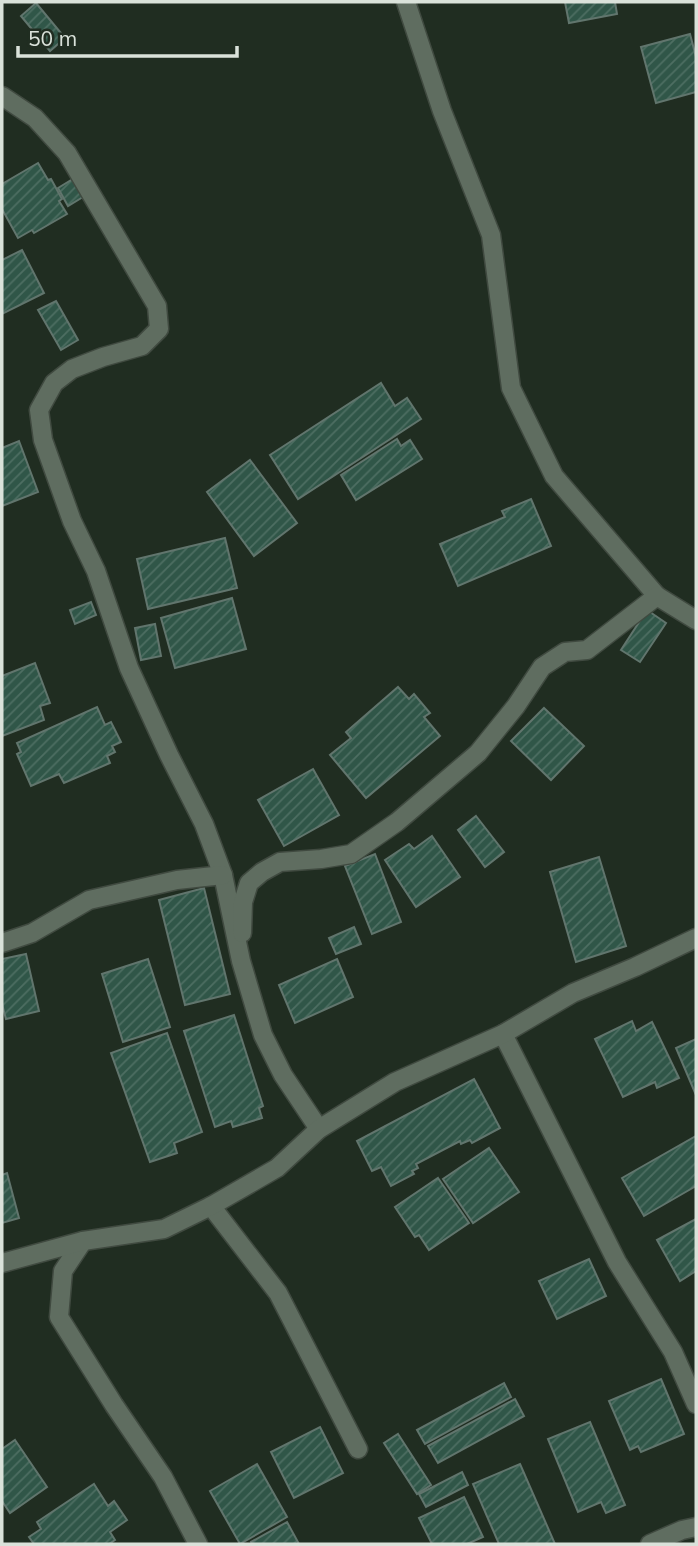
<svg xmlns="http://www.w3.org/2000/svg" width="698" height="1546" font-family="Mulish,sans-serif">
<style>
.building{fill:url(#building-hatch);stroke:#61756d;stroke-width:2}
.lines{fill:none;stroke-linecap:round;stroke-linejoin:round}
.minor-casing{stroke:#404a40;stroke-width:21}
.minor{stroke:#5f6d60;stroke-width:18}
</style>
<defs>
<pattern id="building-hatch" width="6" height="6" patternUnits="userSpaceOnUse" patternTransform="scale(1.75)"><rect width="6" height="6" fill="#305648"/><path d="M-1 1l2-2M0 6l6-6M5 7l2-2" fill="none" stroke="#4d6e62"/></pattern>
</defs>
<rect width="100%" height="100%" fill="#202d21"/>
<g class="building">
<path d="M565,2H615L617,14L569,23Z"/>
<path d="M36,3L65,38L50,51L21,16Z"/>
<path d="M690,34L696,57V92L656,103L641,47Z"/>
<path d="M38,163L48,180L51,179L62,199L59,201L67,214L34,233L32,230L18,238L2,209V184Z"/>
<path d="M73,179L83,197L68,206L58,188Z"/>
<path d="M22,250L44,293L2,314V260Z"/>
<path d="M56,301L78,340L61,350L38,310Z"/>
<path d="M381,383L395,406L407,398L421,419L298,499L270,455Z"/>
<path d="M397,439L401,446L410,440L422,459L356,500L341,475Z"/>
<path d="M19,441L38,492L2,506V448Z"/>
<path d="M250,460L297,523L254,556L207,492Z"/>
<path d="M531,499L551,546L458,586L440,544L505,517L502,511Z"/>
<path d="M225,538L237,588L148,609L137,559Z"/>
<path d="M232,598L246,649L175,668L161,618Z"/>
<path d="M91,602L96,615L75,624L70,610Z"/>
<path d="M647,610L666,623L640,662L621,650Z"/>
<path d="M155,624L161,656L141,660L135,628Z"/>
<path d="M35,663L50,703L40,706L44,720L2,736V676Z"/>
<path d="M398,687L409,699L414,694L430,713L424,717L440,736L366,798L330,755L351,738L346,732Z"/>
<path d="M97,707L105,725L111,722L121,742L112,746L115,752L107,756L110,763L64,783L59,774L31,786L17,754L21,752L17,743Z"/>
<path d="M544,708L584,746L551,780L511,741Z"/>
<path d="M313,769L339,815L284,846L258,800Z"/>
<path d="M476,816L504,852L485,867L458,830Z"/>
<path d="M432,836L460,877L416,907L385,860L409,844L414,849Z"/>
<path d="M375,854L401,922L372,934L345,866Z"/>
<path d="M599,857L626,946L576,962L550,872Z"/>
<path d="M204,888L230,994L185,1005L159,900Z"/>
<path d="M354,927L361,944L336,954L329,938Z"/>
<path d="M26,954L39,1011L6,1019L2,1004V959Z"/>
<path d="M148,959L170,1027L123,1042L102,974Z"/>
<path d="M337,959L353,997L295,1023L279,985Z"/>
<path d="M234,1015L263,1106L259,1108L262,1118L233,1127L231,1121L215,1127L184,1031Z"/>
<path d="M632,1021L636,1031L652,1022L679,1078L657,1088L655,1082L623,1097L595,1039Z"/>
<path d="M167,1033L202,1132L174,1143L177,1153L150,1162L111,1053Z"/>
<path d="M696,1039V1095L676,1048Z"/>
<path d="M474,1079L500,1128L472,1143L470,1140L461,1144L460,1141L416,1164L418,1168L412,1171L414,1174L391,1186L381,1167L372,1171L357,1141Z"/>
<path d="M696,1136V1186L644,1216L622,1178Z"/>
<path d="M489,1148L519,1192L473,1223L443,1179Z"/>
<path d="M7,1173L19,1218L2,1223V1175Z"/>
<path d="M438,1178L469,1223L429,1250L419,1235L415,1237L395,1207Z"/>
<path d="M696,1219V1271L680,1281L657,1240Z"/>
<path d="M589,1259L606,1296L557,1319L539,1281Z"/>
<path d="M661,1379L684,1434L641,1452L638,1446L630,1450L609,1401Z"/>
<path d="M504,1383L511,1397L425,1444L417,1430Z"/>
<path d="M515,1399L524,1416L438,1463L428,1446Z"/>
<path d="M590,1422L625,1505L606,1513L601,1502L578,1512L548,1439Z"/>
<path d="M320,1427L343,1473L294,1498L271,1452Z"/>
<path d="M398,1434L431,1485L417,1494L384,1443Z"/>
<path d="M15,1440L47,1487L10,1513L2,1501V1449Z"/>
<path d="M257,1464L287,1517L240,1544L210,1491Z"/>
<path d="M520,1464L555,1544H499L473,1484Z"/>
<path d="M462,1472L468,1485L426,1507L419,1494Z"/>
<path d="M94,1484L108,1506L114,1501L127,1520L110,1532L115,1540L109,1544H34L29,1537L41,1529L37,1522Z"/>
<path d="M464,1497L483,1537L467,1544H432L419,1518Z"/>
<path d="M287,1522L299,1544H252L251,1542Z"/>
</g>
<g class="lines">
<defs>
<g id="minor">
<path d="M406,2L442,111L491,235L511,388L554,476L657,596"/>
<path d="M2,96L35,118L67,153L157,306L159,329L142,346L103,357L72,369L54,383L39,410L43,440L72,521L96,571L129,668L169,755L204,824L223,875L241,961L263,1035L283,1075L319,1129"/>
<path d="M242,933L243,902L249,883L262,872L280,862L321,859L351,854L397,822L478,753L516,706L542,667L565,652L587,650L657,596L696,620"/>
<path d="M2,943L32,933L89,900L177,880L223,875"/>
<path d="M503,1034L617,1262L673,1352L696,1404"/>
<path d="M211,1206L278,1293L358,1449"/>
<path d="M83,1241L63,1271L59,1317L114,1405L163,1477L198,1544"/>
<path d="M2,1263L83,1241L164,1229L211,1206L277,1168L319,1129L395,1082L503,1034L573,993L635,967L696,938"/>
<path d="M650,1544L682,1530L696,1527"/>
</g>
</defs>
<use href="#minor" class="minor-casing"/>
<use href="#minor" class="minor"/>
</g>
<rect width="698" height="1546" fill="none" stroke="#dae2da" stroke-width="7"/>
<path d="M18 46v10h219v-10" fill="none" stroke="#dae2da" stroke-width="3.5"/>
<text x="28" y="46" font-size="21" fill="#dae2da" stroke="#202d21" stroke-width="5" paint-order="stroke">50 m</text>
</svg>
